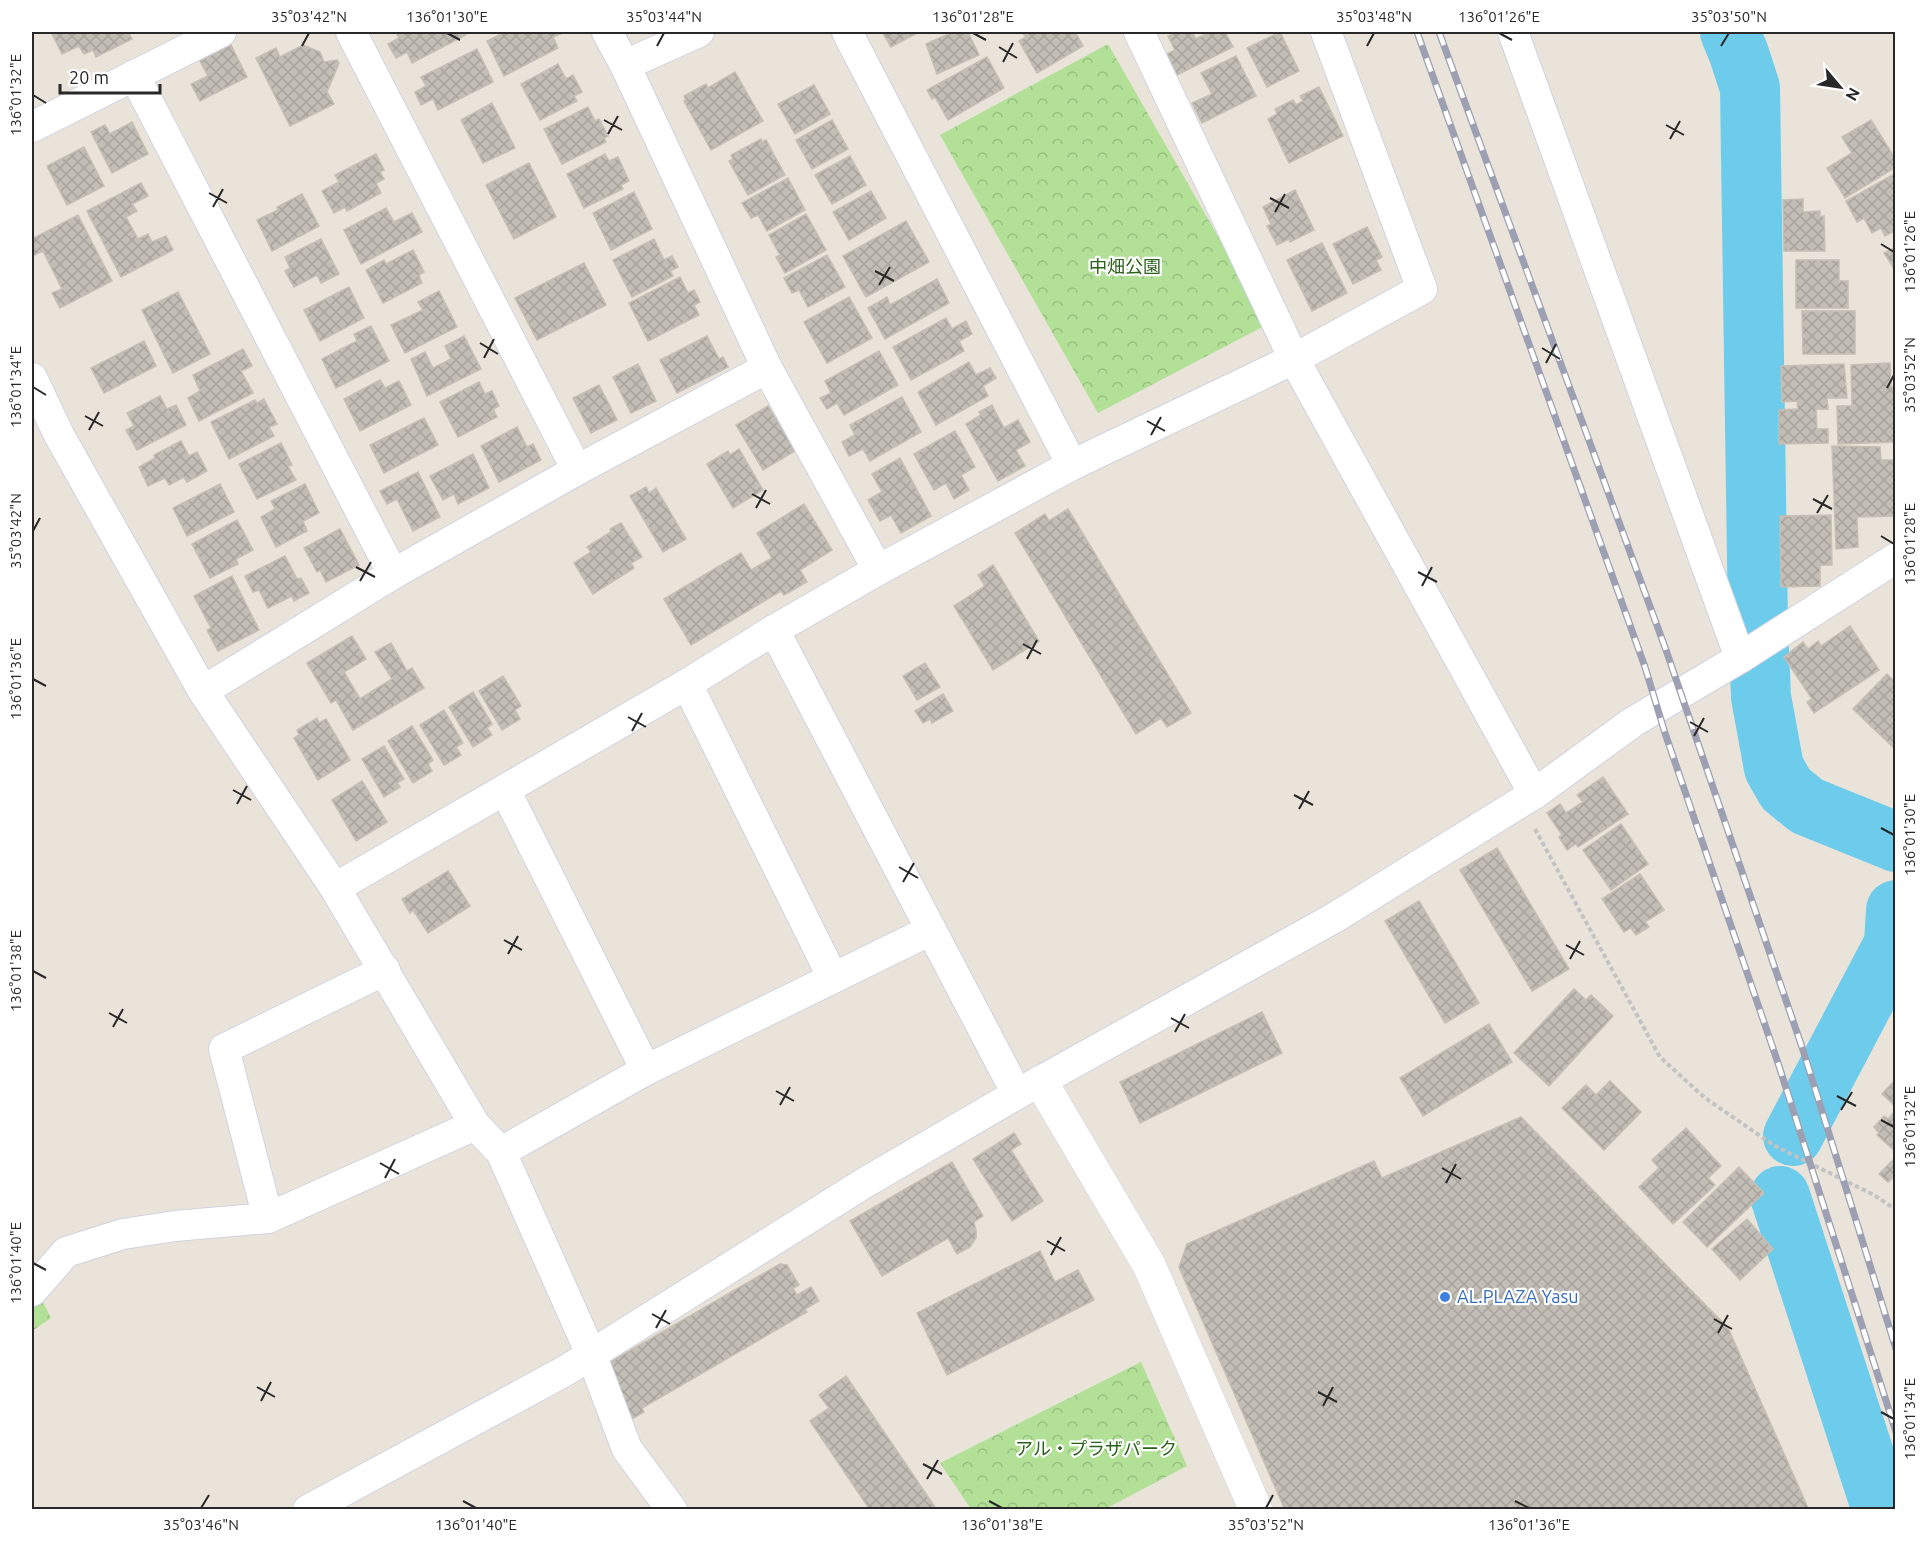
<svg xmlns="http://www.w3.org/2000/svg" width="1927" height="1541" font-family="Ubuntu,'Noto Sans JP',sans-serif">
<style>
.forest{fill:url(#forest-crowns)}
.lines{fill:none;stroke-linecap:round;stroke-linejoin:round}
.river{stroke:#6dcceb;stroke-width:60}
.building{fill:url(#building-cross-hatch);stroke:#c5bfb4;stroke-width:1.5}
.minor-casing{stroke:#cfd3e1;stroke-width:32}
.tertiary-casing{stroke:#cfd3e1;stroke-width:34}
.path{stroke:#c3c3c3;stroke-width:4;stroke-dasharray:4.5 3;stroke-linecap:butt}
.minor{stroke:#fff;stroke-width:30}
.tertiary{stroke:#fff;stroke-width:33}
.rail-casing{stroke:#9da0b2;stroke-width:7}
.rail{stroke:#fff;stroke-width:4.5;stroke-dasharray:14;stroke-linecap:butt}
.ticks{fill:none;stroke:#282828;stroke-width:2}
.shop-dot{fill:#3f7fe0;stroke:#fff;stroke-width:2}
.labels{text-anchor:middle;stroke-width:4.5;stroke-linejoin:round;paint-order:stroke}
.park-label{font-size:18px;fill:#2b621b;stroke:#fff}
.shop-label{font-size:18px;fill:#366cbe;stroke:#fff;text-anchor:start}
.neatline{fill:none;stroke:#282828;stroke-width:2}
.ticks-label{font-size:15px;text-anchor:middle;fill:#282828}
</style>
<defs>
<pattern id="forest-crowns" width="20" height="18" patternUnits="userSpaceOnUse" patternTransform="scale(1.5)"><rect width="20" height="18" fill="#b1e096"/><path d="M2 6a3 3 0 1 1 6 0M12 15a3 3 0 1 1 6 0" fill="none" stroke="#98c081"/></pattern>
<pattern id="building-cross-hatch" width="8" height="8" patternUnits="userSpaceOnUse" patternTransform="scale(1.5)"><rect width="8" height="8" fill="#c2bdb5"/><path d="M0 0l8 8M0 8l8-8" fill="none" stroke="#a7a29c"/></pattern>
</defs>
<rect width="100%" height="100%" fill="#eae3da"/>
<g class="forest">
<path d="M1108,44L1268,324L1098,413L940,135Z"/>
<path d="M41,1298L51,1318L32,1331V1300Z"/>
<path d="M1141,1362L1187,1466L1105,1509H971L940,1463Z"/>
</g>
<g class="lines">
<g class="river">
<path d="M1730,32L1739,54L1750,88L1758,627L1761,697L1774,768L1786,789L1807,806L1896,842"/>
<path d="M1793,1136L1894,944L1896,910"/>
<path d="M1780,1196L1882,1510"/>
</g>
</g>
<g class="building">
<path d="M51,32H128L132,39L96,57L93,50L84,54L79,46L62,54Z"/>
<path d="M396,32H465L466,35L412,63L407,52L396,58L388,44L399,38Z"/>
<path d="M505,32H565L553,37L558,48L504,76L487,41Z"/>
<path d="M882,32H919L891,47Z"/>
<path d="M953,32H968L979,55L937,74L926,44Z"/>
<path d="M1022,32H1075L1083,46L1037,73L1019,41L1026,37Z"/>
<path d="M1176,32H1192L1196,39L1209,32H1225L1233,47L1177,75L1167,54L1175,50L1168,36Z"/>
<path d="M1280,32L1299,71L1267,87L1247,48Z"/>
<path d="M231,45L247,77L200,101L191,84L208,76L200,61Z"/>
<path d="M303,45L320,52L324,62L337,60L339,63L327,92L334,104L290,126L256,58L276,48L280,57Z"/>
<path d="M477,49L493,82L438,110L433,99L421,105L415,92L426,86L421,77Z"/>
<path d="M1236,56L1256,96L1202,123L1192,103L1212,94L1201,73Z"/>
<path d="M987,57L1004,88L948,120L935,97L932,99L927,90Z"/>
<path d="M558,64L566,79L573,75L582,92L574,96L577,101L540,120L521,84Z"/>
<path d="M735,72L763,121L711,150L684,101L686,100L684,96L706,84L708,88Z"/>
<path d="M814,85L830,114L795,134L778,104Z"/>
<path d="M1319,87L1343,136L1289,163L1268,119L1277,114L1275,109L1293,100L1296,105L1303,101L1300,96Z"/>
<path d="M492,103L515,148L483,163L461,120Z"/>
<path d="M588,107L595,121L599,119L608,136L604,138L606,142L562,164L544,129Z"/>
<path d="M832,120L848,149L812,169L796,140Z"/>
<path d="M1871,120L1896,160V167L1845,198L1827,168L1852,153L1842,137Z"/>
<path d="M132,122L148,154L112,173L91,132L105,125L110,134Z"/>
<path d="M761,139L762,142L766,140L785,175L748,195L729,161L733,159L731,155Z"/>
<path d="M84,147L104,186L67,205L47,166Z"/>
<path d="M376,154L384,170L380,172L384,179L376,183L381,193L347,211L345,207L334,213L322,191L339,182L335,175Z"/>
<path d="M605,154L609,161L618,157L629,181L621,185L623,189L584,208L567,174Z"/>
<path d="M850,156L866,185L832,204L815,175Z"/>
<path d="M529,163L556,217L514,239L486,185Z"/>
<path d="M1896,173V230L1885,236L1881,228L1872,233L1864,218L1857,222L1846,201Z"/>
<path d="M788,178L805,210L767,231L758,215L751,218L742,203Z"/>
<path d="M141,183L148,196L132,204L137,211L126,217L138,239L148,234L152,242L166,236L173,250L121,277L87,211Z"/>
<path d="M1295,190L1314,230L1290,242L1289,239L1277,245L1267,226L1271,224L1263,207Z"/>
<path d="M871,191L886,218L849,240L833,212Z"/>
<path d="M634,192L652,229L611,250L593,213Z"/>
<path d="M302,194L319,226L272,251L257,220L278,210L277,207Z"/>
<path d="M1803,199V212L1820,211V217L1824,216L1825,251H1784L1783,200Z"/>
<path d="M386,208L394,222L412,213L422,232L361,264L344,230Z"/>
<path d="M806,214L826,250L785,273L776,257L780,255L769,235Z"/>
<path d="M78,215L112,281L60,308L52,293L62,289L43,251L32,256V239Z"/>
<path d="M906,221L929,262L866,297L843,256Z"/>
<path d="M1367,227L1382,257L1376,260L1381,270L1353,284L1333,244Z"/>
<path d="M321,239L339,274L321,283L317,275L294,287L285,271L290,268L285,257Z"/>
<path d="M654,239L664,260L672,256L678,267L670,271L673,276L632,297L613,260Z"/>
<path d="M1322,243L1347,293L1312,311L1287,260Z"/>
<path d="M1896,247V272L1884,253Z"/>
<path d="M413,250L424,272L419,275L422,283L383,303L366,270L384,260L386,264Z"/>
<path d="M827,255L845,287L808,307L799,290L792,293L784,278Z"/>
<path d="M1796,260H1839V281H1848V308H1796Z"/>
<path d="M584,263L606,305L537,340L515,298Z"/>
<path d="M680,277L688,293L694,290L700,302L694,305L699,315L648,341L629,303Z"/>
<path d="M937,279L949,303L885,339L868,308L887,297L890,305Z"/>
<path d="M349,287L364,318L320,341L304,310Z"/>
<path d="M439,291L457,327L405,353L391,325L423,310L418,302Z"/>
<path d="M178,292L210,354L173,373L142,310Z"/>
<path d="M849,297L872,338L827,363L804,322Z"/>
<path d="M1802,311H1855V354H1803Z"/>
<path d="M946,318L952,329L966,321L972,334L959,341L964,351L911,380L893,347Z"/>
<path d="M371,326L389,361L336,388L322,359L357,341L354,334Z"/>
<path d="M464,336L481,369L427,396L411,359L425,352L433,368L451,359L445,346Z"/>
<path d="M707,336L719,359L723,357L728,367L677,393L660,360Z"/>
<path d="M144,341L156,366L104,393L91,368Z"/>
<path d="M243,349L252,366L241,371L253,393L199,421L188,398L200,391L193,375Z"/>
<path d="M879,351L898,385L844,415L837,403L827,409L820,398L831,393L825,381Z"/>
<path d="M969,362L976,375L990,368L996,378L983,386L988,396L936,425L918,392Z"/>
<path d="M1890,363L1891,387H1896V442L1838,444L1837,406H1852L1851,365Z"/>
<path d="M638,364L656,401L631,413L613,377Z"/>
<path d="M1844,364L1847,398H1827L1828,409H1816L1817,429H1828V443L1779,444V410L1798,409L1797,401L1782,402L1781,366Z"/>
<path d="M380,380L385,388L399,381L411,405L360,431L344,399Z"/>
<path d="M479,382L485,394L492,391L499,406L493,409L497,417L458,437L440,402Z"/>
<path d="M599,385L617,420L591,433L573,398Z"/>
<path d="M160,396L167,409L176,405L186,425L137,450L126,430L134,426L127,413Z"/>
<path d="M902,397L921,432L870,461L863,449L849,456L842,442L855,435L850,425Z"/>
<path d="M264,399L277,424L269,427L274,436L229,459L211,422L255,400L257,403Z"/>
<path d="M992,405L1004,428L1018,420L1030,442L1016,450L1025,466L998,481L966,424L981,415L979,412Z"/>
<path d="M768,406L795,451L763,470L736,425Z"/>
<path d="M424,418L438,445L384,473L370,445Z"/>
<path d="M517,427L527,447L533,444L541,460L499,482L481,446Z"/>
<path d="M955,431L975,467L961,475L969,490L954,499L946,483L934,490L914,454Z"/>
<path d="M181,441L189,456L197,452L207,471L187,482L184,477L169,485L165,478L148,486L139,467L155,458L154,455Z"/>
<path d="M281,443L292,465L288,466L296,480L257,499L239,464Z"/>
<path d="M1832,446L1880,447L1881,460H1896V516L1857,517L1858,547L1836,549Z"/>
<path d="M739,449L763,490L733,508L707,464L728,451L730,455Z"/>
<path d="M473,454L489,488L458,504L454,494L443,500L430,476Z"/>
<path d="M900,458L931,516L901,533L891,515L880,521L868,500L882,492L872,474Z"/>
<path d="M418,472L440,517L413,531L397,499L387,504L380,491Z"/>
<path d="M220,484L234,512L187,536L173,508Z"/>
<path d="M305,484L319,513L303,521L307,531L276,547L261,517L275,509L271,501Z"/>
<path d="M646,487L649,493L656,488L686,539L663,552L630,496Z"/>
<path d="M804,504L832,550L800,570L807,582L784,595L781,591L691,645L664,599L741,553L751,570L772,558L757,533Z"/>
<path d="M1068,509L1191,713L1167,727L1161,718L1136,734L1015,533L1045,514L1049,521Z"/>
<path d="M1831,515L1832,565H1820V586L1781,587L1780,516Z"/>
<path d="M237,520L253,550L236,559L238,564L210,578L192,544Z"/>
<path d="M621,523L642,557L631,563L634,568L593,594L574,563L591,552L587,547L611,532L610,529Z"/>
<path d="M340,529L359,565L326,582L320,570L317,572L304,548Z"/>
<path d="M285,556L297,579L301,578L309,593L294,601L292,596L268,608L259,590L253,592L245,576Z"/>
<path d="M993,565L1039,641L993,670L954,606L985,586L978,575Z"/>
<path d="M232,576L259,630L218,651L207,630L211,628L194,596Z"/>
<path d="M1850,626L1879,670L1814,713L1807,702L1812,699L1784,657L1803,642L1808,649L1818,641L1821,646Z"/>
<path d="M352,636L366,659L344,672L360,699L392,679L375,652L391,643L407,671L412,668L424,688L353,730L336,700L331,703L307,663Z"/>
<path d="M925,663L940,687L917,700L903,676Z"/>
<path d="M1887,674L1896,683V750L1853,709Z"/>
<path d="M503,676L521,706L515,710L520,719L502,730L479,691Z"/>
<path d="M473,692L492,724L487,728L492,735L473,747L449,707Z"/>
<path d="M943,694L953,711L932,723L930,719L923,723L915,711Z"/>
<path d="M444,710L463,743L456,747L461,755L444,765L420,725Z"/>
<path d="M317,718L319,723L326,719L350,760L318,780L294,738L299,735L297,730Z"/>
<path d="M412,726L433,760L428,764L432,771L413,783L388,741Z"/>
<path d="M384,746L404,779L397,783L400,787L384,797L362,759Z"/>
<path d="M1603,777L1628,814L1578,847L1576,844L1567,850L1559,837L1562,835L1547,813L1560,804L1566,813L1583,802L1577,795Z"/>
<path d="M362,781L387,822L356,841L332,800Z"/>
<path d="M1621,824L1648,864L1611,890L1583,850Z"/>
<path d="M1497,848L1569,969L1532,991L1460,870Z"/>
<path d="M448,871L470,906L428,933L413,910L410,913L402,899Z"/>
<path d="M1640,874L1664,910L1645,922L1649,927L1636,935L1631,928L1624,932L1602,899Z"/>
<path d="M1419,901L1479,1003L1445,1023L1385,921Z"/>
<path d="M1574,989L1586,1000L1591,995L1613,1016L1549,1086L1514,1053Z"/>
<path d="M1262,1012L1282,1053L1140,1123L1120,1082Z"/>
<path d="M1489,1024L1512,1062L1423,1116L1400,1078Z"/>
<path d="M1896,1079V1107L1882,1094Z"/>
<path d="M1610,1081L1641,1112L1604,1150L1562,1108L1586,1085L1596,1095Z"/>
<path d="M1896,1110V1152L1877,1135L1879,1133L1874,1127L1884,1116L1888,1119Z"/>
<path d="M1521,1117L1728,1328L1809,1510H1285L1179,1267L1187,1244L1374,1161L1382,1178Z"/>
<path d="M1686,1128L1721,1166L1708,1178L1715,1185L1673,1224L1639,1187L1659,1168L1652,1160Z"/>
<path d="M1014,1133L1021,1144L1011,1150L1043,1201L1012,1221L973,1159Z"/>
<path d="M1896,1157V1175L1888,1182L1879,1174Z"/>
<path d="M952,1162L983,1216L974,1222L976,1230V1238L970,1247L957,1254L948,1238L882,1276L850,1221Z"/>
<path d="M1739,1167L1764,1193L1707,1247L1683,1222Z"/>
<path d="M1747,1219L1773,1249L1740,1280L1712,1249Z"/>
<path d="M1040,1251L1055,1282L1078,1270L1094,1300L947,1375L917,1313Z"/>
<path d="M780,1264L787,1265L799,1285L793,1288L797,1295L811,1287L819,1301L805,1309L807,1312L642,1408L644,1412L627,1422L607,1371L610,1362Z"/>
<path d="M846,1376L937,1510H870L810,1421L829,1408L819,1395Z"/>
</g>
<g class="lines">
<defs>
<g id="minor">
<path d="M351,32L577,470"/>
<path d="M607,32L625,65L767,368L878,570"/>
<path d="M847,32L1072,465"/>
<path d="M1139,32L1294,359L1534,794"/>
<path d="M1513,32L1740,658"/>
<path d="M625,65L699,32"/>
<path d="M134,75L393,574"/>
<path d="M32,127L221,32"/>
<path d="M32,378L59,435L203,691L335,888L475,1125L501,1152L591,1354L627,1449L672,1510"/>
<path d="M774,630L1017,1094"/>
<path d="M687,684L833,978"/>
<path d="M203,691L393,574L577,470L767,368"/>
<path d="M505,790L646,1070"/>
<path d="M335,888L687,684L774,630L878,570L1072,465L1294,359L1422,289L1326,32"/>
<path d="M501,1152L646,1070L931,930"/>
<path d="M268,1218L224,1049L385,970"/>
<path d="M32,1291L66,1252L123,1234L175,1226L268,1218L475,1125"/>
<path d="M308,1510L565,1371L866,1182L1017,1094L1334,918L1534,794L1633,722L1740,658L1896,558"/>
</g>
<path id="tertiary" d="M1041,1082L1149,1265L1256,1510"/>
</defs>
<use href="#minor" class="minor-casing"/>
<use href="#tertiary" class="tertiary-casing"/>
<path class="path" d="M1535,829L1660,1057L1705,1098L1775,1146L1874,1195L1896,1210"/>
<use href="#minor" class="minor"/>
<use href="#tertiary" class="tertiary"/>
<defs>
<g id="rail">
<path d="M1417,32L1645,667L1665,733L1778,1063L1896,1432"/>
<path d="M1439,32L1666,650L1803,1050L1896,1349"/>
</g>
</defs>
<use href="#rail" class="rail-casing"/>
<use href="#rail" class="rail"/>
</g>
<path class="ticks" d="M447,33L460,40M973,33L986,40M1499,33L1512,40M302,46L309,33M657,46L664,33M1367,46L1374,33M1721,46L1729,33M999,47L1017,58M1003,62L1013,43M33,95L46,103M604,120L622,130M1666,125L1684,135M608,134L618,116M1670,139L1680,121M209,193L227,203M1270,198L1289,208M213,207L223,189M1275,212L1285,194M1881,244L1894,252M875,271L894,281M879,285L890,267M480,343L498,354M1542,348L1560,359M484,358L494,339M1546,363L1556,344M33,387L46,395M1887,388L1894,375M85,416L103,426M1147,421L1165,431M89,430L99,412M1151,435L1161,417M752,494L770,504M1813,499L1832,509M756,508L766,490M1817,513L1828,495M33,531L40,518M1881,536L1894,544M356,567L375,577M1418,572L1437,582M360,581L371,562M1422,586L1432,567M1023,644L1041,654M1027,659L1037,640M33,679L46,686M628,717L646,727M1690,722L1708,732M632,731L642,713M1694,736L1704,718M233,790L251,800M1294,795L1313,805M237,804L247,786M1299,809L1309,791M1881,828L1894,835M899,867L918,878M903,882L914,863M504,940L522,950M1566,945L1584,955M508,954L518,936M1570,959L1580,941M33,971L46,978M109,1013L127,1023M1171,1018L1189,1028M113,1027L123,1009M1175,1032L1185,1014M776,1091L794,1101M1837,1096L1856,1106M780,1105L790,1087M1841,1110L1852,1092M1881,1120L1894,1127M380,1163L399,1174M1442,1168L1461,1179M385,1178L395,1159M1446,1183L1456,1164M1047,1241L1065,1251M1051,1255L1061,1237M33,1263L46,1270M652,1314L670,1324M1714,1319L1732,1329M656,1328L666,1310M1718,1333L1728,1315M257,1387L275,1397M1318,1392L1337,1402M261,1401L271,1382M1323,1406L1333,1387M1881,1412L1894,1419M923,1464L942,1474M927,1479L938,1460M463,1501L476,1508M989,1501L1002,1508M1515,1501L1529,1508M201,1508L209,1495M1266,1508L1273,1495"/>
<circle class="shop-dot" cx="1445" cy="1297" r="6"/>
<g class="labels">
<g class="park-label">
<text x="1125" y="273">中畑公園</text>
<text x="1096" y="1455">アル・プラザパーク</text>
</g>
<g class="shop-label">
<text x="1457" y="1303">AL.PLAZA Yasu</text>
</g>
</g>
<rect width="1927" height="1541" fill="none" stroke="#ffffff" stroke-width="66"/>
<g transform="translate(1840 87) rotate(119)" stroke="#ffffff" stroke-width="4.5" paint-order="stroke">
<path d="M0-4.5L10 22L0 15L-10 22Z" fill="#282828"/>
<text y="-9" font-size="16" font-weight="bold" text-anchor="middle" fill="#282828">N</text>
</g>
<path d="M60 84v9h100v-9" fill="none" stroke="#282828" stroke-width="3"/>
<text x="69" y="84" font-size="18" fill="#282828" stroke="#ffffff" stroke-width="4.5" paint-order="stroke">20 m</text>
<rect x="33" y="33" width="1861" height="1475" class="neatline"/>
<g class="ticks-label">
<text x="309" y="22">35°03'42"N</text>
<text x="447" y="22">136°01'30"E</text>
<text x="664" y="22">35°03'44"N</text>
<text x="973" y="22">136°01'28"E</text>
<text x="1374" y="22">35°03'48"N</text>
<text x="1499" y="22">136°01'26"E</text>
<text x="1729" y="22">35°03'50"N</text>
<text transform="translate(16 95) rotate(-90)" y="5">136°01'32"E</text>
<text transform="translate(1910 252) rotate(-90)" y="5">136°01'26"E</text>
<text transform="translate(1910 375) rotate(-90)" y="5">35°03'52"N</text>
<text transform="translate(16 387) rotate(-90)" y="5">136°01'34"E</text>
<text transform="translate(16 531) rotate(-90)" y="5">35°03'42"N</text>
<text transform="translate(1910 544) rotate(-90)" y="5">136°01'28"E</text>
<text transform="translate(16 679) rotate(-90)" y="5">136°01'36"E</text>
<text transform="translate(1910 835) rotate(-90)" y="5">136°01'30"E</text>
<text transform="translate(16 971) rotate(-90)" y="5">136°01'38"E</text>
<text transform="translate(1910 1127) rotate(-90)" y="5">136°01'32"E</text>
<text transform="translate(16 1263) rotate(-90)" y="5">136°01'40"E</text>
<text transform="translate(1910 1419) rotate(-90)" y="5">136°01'34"E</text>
<text x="201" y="1530">35°03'46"N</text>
<text x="476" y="1530">136°01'40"E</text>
<text x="1002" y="1530">136°01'38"E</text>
<text x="1266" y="1530">35°03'52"N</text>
<text x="1529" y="1530">136°01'36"E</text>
</g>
</svg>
